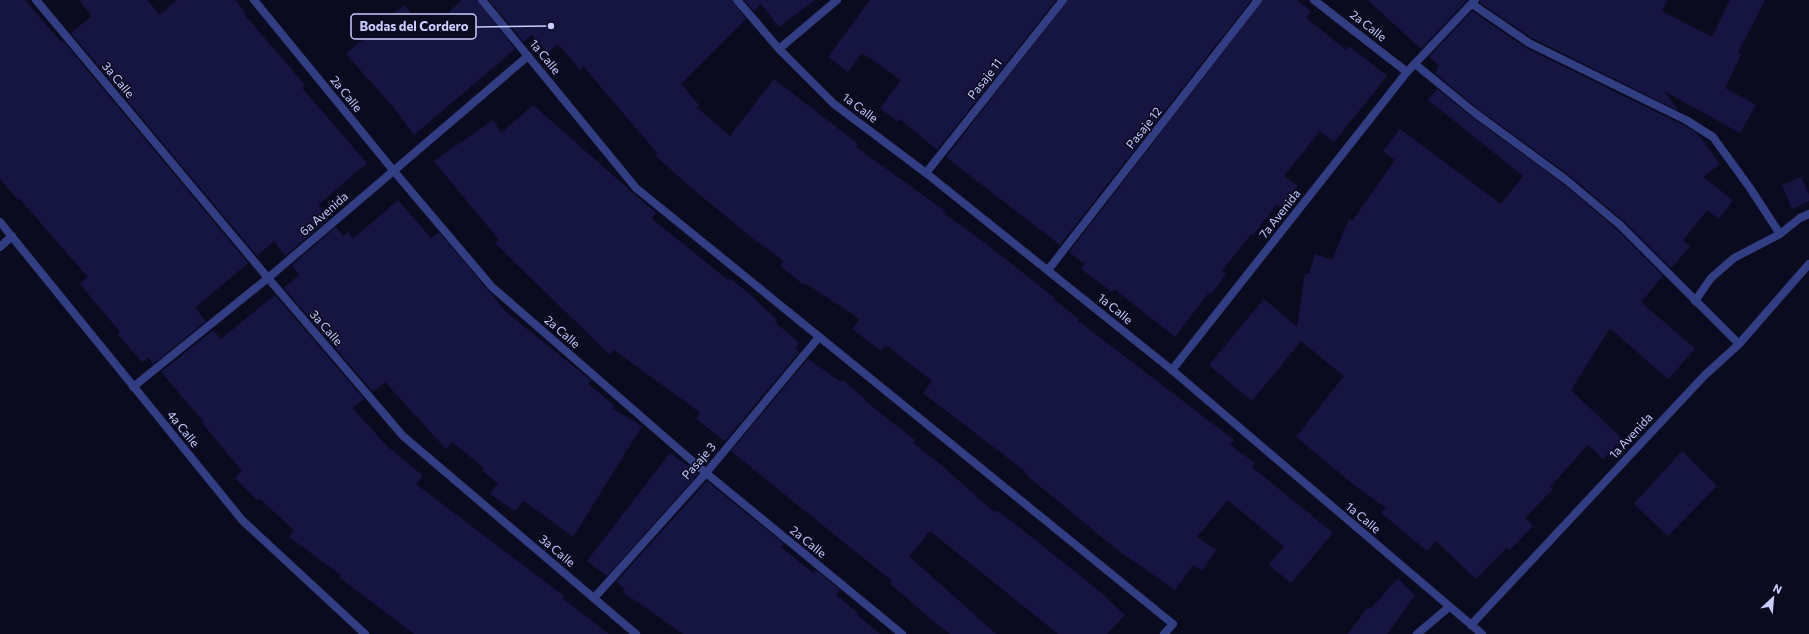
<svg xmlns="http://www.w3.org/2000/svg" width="1809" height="634" font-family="Commissioner,sans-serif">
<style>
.building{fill:#161542}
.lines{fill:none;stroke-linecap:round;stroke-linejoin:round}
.service{stroke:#323e83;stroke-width:8}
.minor{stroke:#323e83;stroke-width:8}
.labels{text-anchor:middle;stroke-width:3.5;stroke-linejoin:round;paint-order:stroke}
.street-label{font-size:12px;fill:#c9cdff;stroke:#0b0b20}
.leader{fill:none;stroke:#c9cdff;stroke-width:1.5}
.callout-dot{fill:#c9cdff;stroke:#0b0b20;stroke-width:1.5}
.callout{fill:#0b0b20;stroke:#c9cdff;stroke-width:1.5}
.callout-label{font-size:13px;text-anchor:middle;font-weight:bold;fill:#c9cdff}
</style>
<rect width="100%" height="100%" fill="#0b0b20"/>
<g class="building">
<path d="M0,0H25L61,42L62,40L248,263L195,308L206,321L153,364L148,357L142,362L118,334L120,332L80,284L88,277L20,199L18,200L0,179Z"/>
<path d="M79,0H147L160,15L177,0H235L245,13L244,14L305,85L302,88L367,163L318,205L329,218L285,256L274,241L257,256L71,33L92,16Z"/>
<path d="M462,0H477L515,49L414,135L395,109L346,54L404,5L427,32Z"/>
<path d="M489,0H732L746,19L681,84L699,105L696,107L730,136L774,79L858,144L856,147L945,211L943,213L972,233L1055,298L1053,299L1079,319L1077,320L1234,440L1230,445L1255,463L1252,467L1333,533L1291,583L1269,565L1284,547L1228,500L1197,537L1216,550L1202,571L1193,565L1175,590L1119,551L1025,474L1026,472L923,393L932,381L886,345L881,351L852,329L860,319L805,283L804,285L780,266L784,261L756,241L688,185L656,156L658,154L583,66L580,70L558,44L548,53L532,35L524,42Z"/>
<path d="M744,0H815L779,27L761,4L754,11Z"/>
<path d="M870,0H1056L937,150L900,119L898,122L880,108L901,80L862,53L848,72L828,57Z"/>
<path d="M1068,0H1251L1060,245L946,157Z"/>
<path d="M1263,0H1297L1311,11L1306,18L1346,50L1349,46L1387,76L1334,142L1320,131L1284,176L1298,186L1282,207L1277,204L1253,235L1251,234L1222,271L1226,274L1211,294L1209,292L1175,337L1114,289L1112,292L1081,269L1085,264L1069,252Z"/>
<path d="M1368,0H1467L1421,49Z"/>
<path d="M1480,0H1668L1662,11L1712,37L1730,0H1765L1738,52L1741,54L1725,88L1756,105L1740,133L1664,91L1679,111L1532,38L1480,3Z"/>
<path d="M1472,11L1526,48L1683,125L1697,133L1720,164L1703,177L1733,200L1719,219L1707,210L1683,240L1690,246L1671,268L1624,221L1569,175L1478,109L1435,73L1439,66L1429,57Z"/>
<path d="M1437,89L1472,117L1562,183L1616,229L1663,276L1641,302L1695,349L1668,379L1610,328L1571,390L1622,439L1603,459L1588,445L1550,487L1553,489L1525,518L1533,526L1510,550L1507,547L1476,579L1436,541L1427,551L1381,513L1386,508L1358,488L1296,437L1344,376L1301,341L1252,401L1209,365L1264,299L1297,327L1305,273L1309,274L1315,254L1332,260L1349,219L1353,220L1395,160L1383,151L1400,129L1501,204L1523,176L1428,100Z"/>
<path d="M533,105L656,213L651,218L728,280L729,278L745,290L777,320L775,322L799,343L795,349L799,352L725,441L696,419L700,413L683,400L620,354L613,350L610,355L495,243L499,240L434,161L493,120L501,133Z"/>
<path d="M1801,177L1809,194V201L1792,209L1782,185Z"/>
<path d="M398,200L431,238L439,232L508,314L591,380L588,384L615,406L612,408L642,426L573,537L524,501L515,511L490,494L498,484L482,470L484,468L452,442L446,449L385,382L373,392L284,288L299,275L292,265L336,227L343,236L348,232L353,239Z"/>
<path d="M275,295L364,399L352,408L388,447L421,474L422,476L416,484L564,596L562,598L609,634H414L339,577L341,575L289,537L294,530L260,499L258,501L235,478L242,471L202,423L204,422L161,372L213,330L221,339Z"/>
<path d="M808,359L841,382L843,380L866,400L865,401L915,440L913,443L941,465L994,512L995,510L1015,524L1098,590L1125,615L1107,634H1058L930,531L909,556L996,634H950L936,623L890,584L892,581L731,451Z"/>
<path d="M1682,451L1717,486L1668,536L1634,504Z"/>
<path d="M670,453L698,474L607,576L587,561Z"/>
<path d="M707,481L784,544L781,547L813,573L816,570L840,590L836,595L858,613L857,615L880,634H683L623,592L625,589L616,582Z"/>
<path d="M1398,579L1415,595L1387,634H1348L1368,607L1370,609Z"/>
</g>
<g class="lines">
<g class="service">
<path d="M1472,4L1529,43L1686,120L1713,137L1750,188L1780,234L1800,218L1809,214"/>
<path d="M1415,64L1475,113L1565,179L1620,225L1739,344"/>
<path d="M926,173L1063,0"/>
<path d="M1048,270L1258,0"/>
<path d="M1695,301L1711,278L1734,258L1780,234"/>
<path d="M594,598L706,473L819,337"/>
</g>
<g class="minor">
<path d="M36,0L268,278L403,436L636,634"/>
<path d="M254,0L393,170L492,287L706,473L902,634"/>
<path d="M482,0L636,188L1173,624L1164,634"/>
<path d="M737,0L779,49L834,104L926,173L1172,370L1482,634"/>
<path d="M1314,0L1407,72"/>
<path d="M779,49L837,0"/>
<path d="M0,222L242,520L365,634"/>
<path d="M0,247L12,236"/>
<path d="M1172,370L1407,72L1475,0"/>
<path d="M133,387L268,278L528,56"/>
<path d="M1471,625L1704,376L1739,344L1809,264"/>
<path d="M1417,634L1449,607"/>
</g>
</g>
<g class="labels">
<g class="street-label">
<text transform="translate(1368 26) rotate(38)" y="4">2a Calle</text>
<text transform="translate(545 57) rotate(51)" y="4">1a Calle</text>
<text transform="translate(985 79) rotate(-52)" y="4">Pasaje 11</text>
<text transform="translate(118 80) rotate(50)" y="4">3a Calle</text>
<text transform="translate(346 94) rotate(51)" y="4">2a Calle</text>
<text transform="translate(860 108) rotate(37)" y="4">1a Calle</text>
<text transform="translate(1144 128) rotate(-52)" y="4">Pasaje 12</text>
<text transform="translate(324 214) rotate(-41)" y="4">6a Avenida</text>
<text transform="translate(1280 214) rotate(-52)" y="4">7a Avenida</text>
<text transform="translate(1115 309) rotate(39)" y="4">1a Calle</text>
<text transform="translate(326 328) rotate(49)" y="4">3a Calle</text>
<text transform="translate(562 332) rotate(41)" y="4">2a Calle</text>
<text transform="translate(183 429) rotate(51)" y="4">4a Calle</text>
<text transform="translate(1631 436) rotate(-47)" y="4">1a Avenida</text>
<text transform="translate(699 461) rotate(-49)" y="4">Pasaje 3</text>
<text transform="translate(1363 518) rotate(40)" y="4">1a Calle</text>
<text transform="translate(808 542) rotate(39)" y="4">2a Calle</text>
<text transform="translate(557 551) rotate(40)" y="4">3a Calle</text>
</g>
</g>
<path class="leader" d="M551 26L476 27"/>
<circle class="callout-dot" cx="551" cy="26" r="4"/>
<rect class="callout" x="351" y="14" width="125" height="25" rx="4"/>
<g class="callout-label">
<text x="414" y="31">Bodas del Cordero</text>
</g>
<g transform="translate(1773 598) rotate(26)" stroke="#0b0b20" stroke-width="3" paint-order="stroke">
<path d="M0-3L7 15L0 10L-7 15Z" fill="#c9cdff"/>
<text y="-6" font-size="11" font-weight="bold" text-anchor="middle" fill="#c9cdff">N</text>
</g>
</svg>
